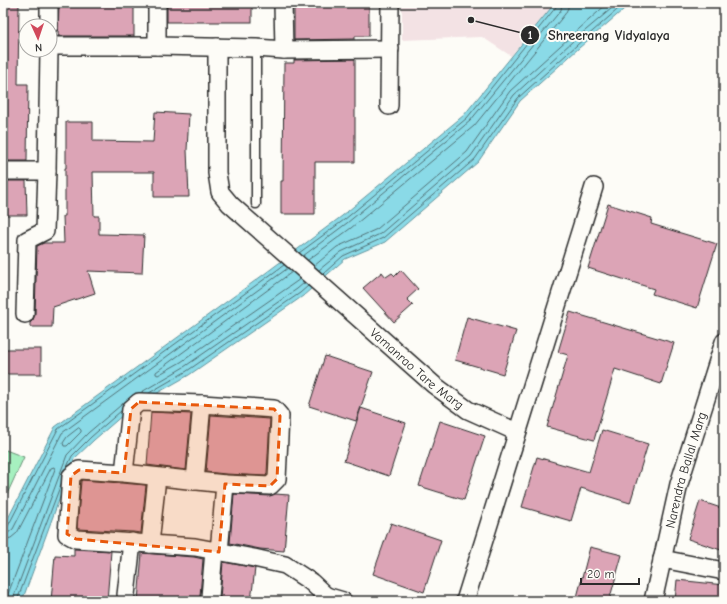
<svg xmlns="http://www.w3.org/2000/svg" width="727" height="604" font-family="'Comic Neue',sans-serif">
<style>
.built{fill:#f3e2e4}
.green{fill:#a6f0bf;stroke:#688e75}
.water{fill:#8adae7;stroke:#64949c}
.lines{fill:none;stroke-linecap:round;stroke-linejoin:round}
.shore{stroke:#517176;stroke-width:1}
.building{fill:#dca4b6;stroke:#2b2b2b}
.lane-casing{stroke:#2b2b2b;stroke-width:11}
.street-casing{stroke:#2b2b2b;stroke-width:20}
.lane{stroke:#fdfcf7;stroke-width:8}
.street{stroke:#fdfcf7;stroke-width:17}
.marked{fill:#e8590c;fill-opacity:0.2;stroke:#e8590c;stroke-width:3;stroke-dasharray:8 5;stroke-linejoin:round}
.labels{text-anchor:middle;stroke-width:4;stroke-linejoin:round;paint-order:stroke}
.street-label{font-size:13px;fill:#2b2b2b;stroke:#fdfcf7}
.leader{fill:none;stroke:#2b2b2b;stroke-width:1.5}
.callout-dot{fill:#2b2b2b;stroke:#fdfcf7;stroke-width:1.5}
.mark-label{font-size:12px;text-anchor:middle;font-weight:bold;fill:#fff}
.callout-label{font-size:14px;text-anchor:middle;font-weight:bold;fill:#2b2b2b;stroke:#fdfcf7;stroke-width:4;stroke-linejoin:round;paint-order:stroke}
</style>
<rect width="100%" height="100%" fill="#fdfcf7"/>
<filter id="ink" filterUnits="userSpaceOnUse"><feTurbulence type="fractalNoise" baseFrequency=".025" numOctaves="2"/><feDisplacementMap in="SourceGraphic" scale="8" xChannelSelector="R" yChannelSelector="G"/><feConvolveMatrix kernelMatrix="1 2 1 2 8 2 1 2 1" color-interpolation-filters="sRGB"/></filter>
<g filter="url(#ink)">
<path class="built" d="M402,3H555L511,56L482,37L402,40Z"/>
<path class="green" d="M3,449L24,457L3,503Z"/>
<path class="water" d="M555,3H631L579,48L520,101L478,162L385,242L345,259L303,296L189,375L131,408L94,440L74,459L22,601H3V528L55,427L263,275L342,216L464,115Z"/>
<g class="lines">
<g class="shore">
<path d="M299,253L344,220L467,118L556,7L557,3"/>
<path d="M303,256L347,223L470,121L561,10L562,3"/>
<path d="M308,260L351,228L474,126L565,14L568,8V3"/>
<path d="M314,266L337,247L377,229L467,152L510,91L570,37L608,3"/>
<path d="M319,270L341,252L380,234L471,156L514,95L573,41L618,3"/>
<path d="M292,272L156,372V374L158,375L181,362L293,284L300,279"/>
<path d="M323,274L343,256L383,238L475,159L518,98L577,45L625,3"/>
<path d="M140,393L184,367L297,289L304,283"/>
<path d="M149,393L187,371L300,293L308,286"/>
<path d="M79,428L81,430V432L67,446H64L63,443L67,437Z"/>
<path d="M67,467L72,456L91,437L121,411"/>
<path d="M3,529L6,528L8,526L58,429L284,265"/>
<path d="M3,534L8,533L13,529L62,433L288,268"/>
<path d="M3,540L11,538L17,533L51,468L54,467L55,469L8,594L7,601"/>
<path d="M13,601L14,596L67,455L88,433L127,400"/>
<path d="M18,601V598L61,484"/>
</g>
</g>
<g class="building">
<path d="M3,3H19L18,84H28L27,161H3Z"/>
<path d="M59,3H134V36H58Z"/>
<rect x="167" y="3" width="85" height="19"/>
<path d="M294,3H369V36H355V39L294,40Z"/>
<path d="M355,59V162H315V214H281V181H283L284,63H294V60Z"/>
<path d="M155,112L189,114L187,150L189,197H154V172H93L94,216H99V234L144,235L142,273L88,271L95,293L53,307L52,327H30V323L33,320L35,314L37,246L44,243H64L63,216H65V168H66V122H93V141L153,142Z"/>
<path d="M3,181H26L27,215H3Z"/>
<path d="M608,204L652,218L651,224L717,244L697,308L652,294L654,289L588,268Z"/>
<path d="M401,270L418,289L407,299L413,305L394,322L363,288L382,272L386,277L392,273L395,276Z"/>
<path d="M570,312L674,343L661,384L615,369L594,440L547,427L568,355L558,352Z"/>
<path d="M467,317L516,331L503,374L455,360Z"/>
<rect x="3" y="349" width="38" height="25"/>
<path d="M325,356L373,372L356,421L309,406Z"/>
<path d="M361,408L406,423L389,476L344,461Z"/>
<path d="M151,412L191,414L186,470L147,465Z"/>
<path d="M211,415L269,419H270L267,473L266,476L226,474L206,472Z"/>
<path d="M440,421L485,436L464,500L419,486Z"/>
<path d="M602,430L648,444L630,503L581,488L571,521L522,507L537,457L589,472Z"/>
<path d="M82,480L146,485L141,533L133,532L79,529L77,528L81,481Z"/>
<path d="M234,494L270,496L275,494L289,495L284,551L260,549L230,543Z"/>
<path d="M700,501L724,509V551L688,539Z"/>
<path d="M391,523L441,540L424,592L373,574Z"/>
<path d="M590,547L622,555L609,601H576Z"/>
<path d="M74,549L111,551L107,601H51L55,555L74,556Z"/>
<path d="M142,553L194,557L203,559L200,596L201,601H138Z"/>
<path d="M223,562L255,568L251,601H219L220,598Z"/>
<path d="M677,580L724,585V601H675Z"/>
</g>
<g class="lines">
<defs>
<path id="lane" d="M256,204V48"/>
<g id="street">
<path d="M283,3L284,50"/>
<path d="M49,26V3"/>
<path d="M50,46H157L256,48L284,50L390,49"/>
<path d="M157,46V3"/>
<path id="s1" d="M217,47V173L220,192L230,204L434,385L468,410L517,432"/>
<path d="M389,106L390,3"/>
<path d="M3,171H47"/>
<path d="M25,314L27,240L45,231L47,171L49,50"/>
<path d="M124,473L131,409L139,402L202,404L274,409L280,416L277,479L270,486L225,484"/>
<path d="M195,481L202,404"/>
<path d="M150,544L157,477"/>
<path d="M219,552L225,484L124,473L79,470L71,476L67,534L76,539L195,547L254,558L285,565L311,582L326,596"/>
<path d="M662,559L724,571"/>
<path d="M126,595L132,542"/>
<path d="M210,597L214,551"/>
<path d="M324,601L326,596L343,601"/>
<path d="M465,601L594,187"/>
<path id="s2" d="M653,601L679,484L724,342"/>
</g>
</defs>
<use href="#lane" class="lane-casing"/>
<use href="#street" class="street-casing"/>
<use href="#lane" class="lane"/>
<use href="#street" class="street"/>
</g>
</g>
<path class="marked" d="M139,402L274,409L280,416L277,479L270,486L225,484L219,552L76,539L67,534L71,476L79,470L124,473L131,409Z"/>
<g class="labels">
<g class="street-label">
<text dy="5" stroke="none"><textPath href="#s1" startOffset="410">Vamanrao Tare Marg</textPath></text>
<text dy="5" stroke="none"><textPath href="#s2" startOffset="135">Narendra Ballal Marg</textPath></text>
</g>
</g>
<path class="leader" d="M471 20L530 35"/>
<g class="callout-dot">
<circle cx="471" cy="20" r="4"/>
<circle cx="530" cy="35" r="10"/>
</g>
<g class="mark-label">
<text x="530" y="39">1</text>
</g>
<g class="callout-label">
<text x="609" y="40">Shreerang Vidyalaya</text>
</g>
<rect width="727" height="604" fill="none" stroke="#fdfcf7" stroke-width="16"/>
<rect x="8" y="8" width="711" height="588" fill="none" stroke="#2b2b2b" stroke-width="1.5" filter="url(#ink)"/>
<g transform="translate(38 38) rotate(177)"><circle r="19" fill="#fdfcf7" stroke="#a9a8a5"/>
<path d="M0-3L7 15L0 10L-7 15Z" fill="#d1495b"/>
<text y="-6" font-size="11" font-weight="bold" text-anchor="middle" fill="#2b2b2b">N</text>
</g>
<path d="M581 578v6h58v-6" fill="none" stroke="#2b2b2b" stroke-width="2"/>
<text x="587" y="578" font-size="12" fill="#2b2b2b" stroke="#fdfcf7" stroke-width="3" paint-order="stroke">20 m</text>
</svg>
